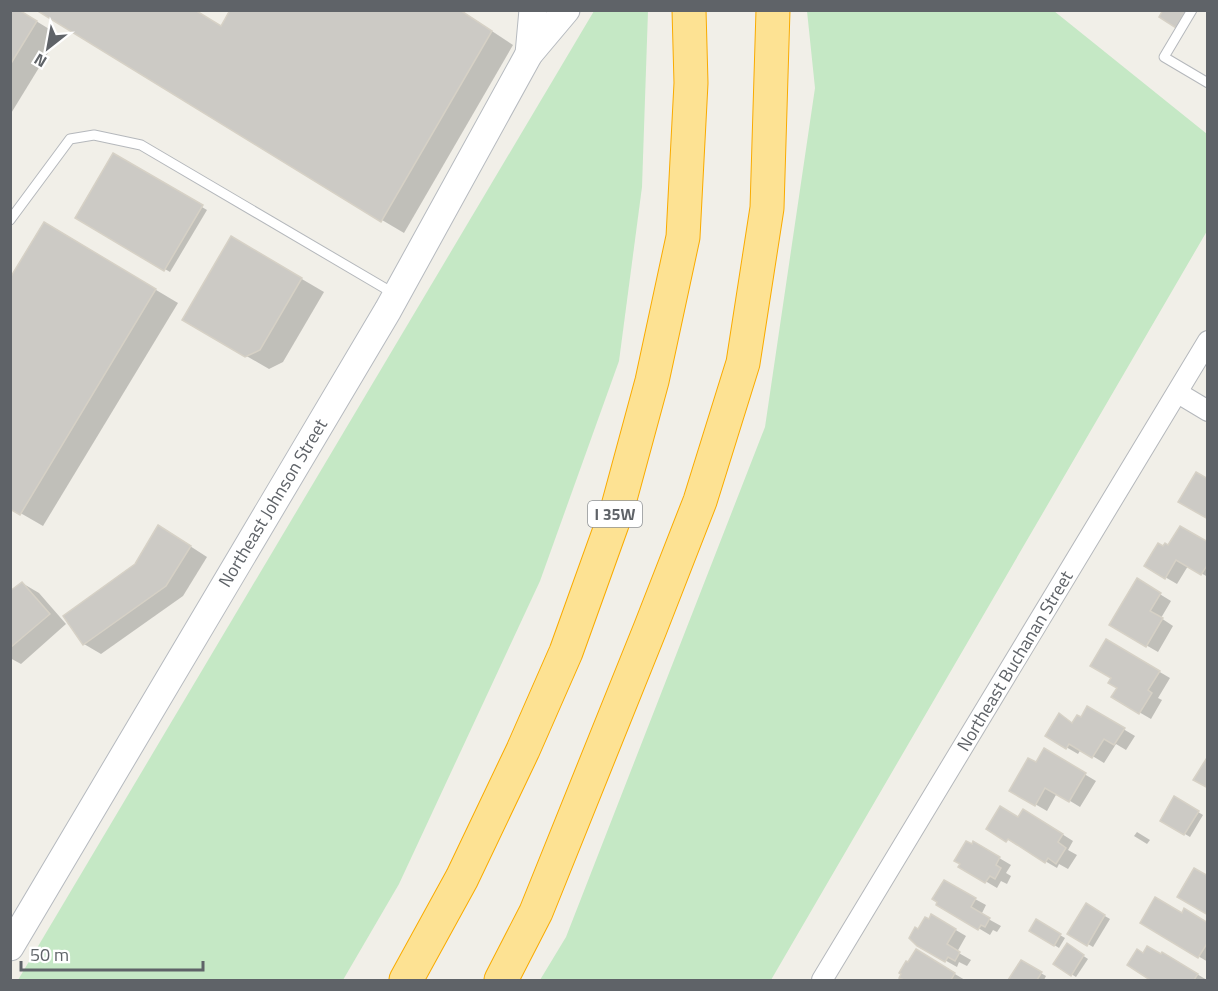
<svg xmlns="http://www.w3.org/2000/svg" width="1218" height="991" font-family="'Titillium Web',sans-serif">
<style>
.green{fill:#c5e8c5}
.shadow{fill:#0003}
.building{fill:#cccac5;stroke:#d6d1c6;stroke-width:1.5}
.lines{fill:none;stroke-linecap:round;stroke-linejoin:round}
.lane-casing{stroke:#b5b8bc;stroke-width:11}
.street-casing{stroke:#b5b8bc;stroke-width:22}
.secondary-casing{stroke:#b6babf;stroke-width:29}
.highway-casing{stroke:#f9ab00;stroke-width:35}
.lane{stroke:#fff;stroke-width:9}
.street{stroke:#fff;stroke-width:20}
.secondary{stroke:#fff;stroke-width:27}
.highway{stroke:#fde293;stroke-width:33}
.labels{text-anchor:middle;stroke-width:5;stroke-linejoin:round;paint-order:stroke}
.shield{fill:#fff;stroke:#8f9295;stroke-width:1.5}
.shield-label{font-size:16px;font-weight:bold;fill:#5f6368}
.street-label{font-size:18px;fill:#5f6368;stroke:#fff}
</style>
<rect width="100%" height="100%" fill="#f1efe8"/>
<g class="green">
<path d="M594,11H648L642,187L619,361L540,581L399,884L343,980H18Z"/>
<path d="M807,11H1054L1207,134V231L771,980H540L566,937L765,427L815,88Z"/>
</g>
<g class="shadow">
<path d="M10,10H18L59,35L10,115Z"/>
<path d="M460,10L513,45L404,233L382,220L221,28Z"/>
<path d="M114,155L207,210L170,272L77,217Z"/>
<path d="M67,237L178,303L43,526L10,507Z"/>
<path d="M232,238L324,292L283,362L269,369L184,320Z"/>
<path d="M176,537L207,557L183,596L101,654L84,644Z"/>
<path d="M1208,544V577L1188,566L1177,584L1146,566L1164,548Z"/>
<path d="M1137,580L1171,601L1161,618L1173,626L1158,652L1111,625Z"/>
<path d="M22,583L39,593L66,624L21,664L10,658V593Z"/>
<path d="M1107,641L1170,678L1158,698L1162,700L1151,719L1113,697L1119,687L1113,677Z"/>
<path d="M1088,708L1135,736L1126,750L1116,744L1104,763L1081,749L1078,754L1047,736L1059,715L1074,724L1081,719Z"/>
<path d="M1044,750L1096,781L1080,807L1057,793L1047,811L1011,790L1036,764Z"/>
<path d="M1175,798L1203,815L1190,837L1162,820Z"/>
<path d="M1035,817L1073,841L1068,850L1077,855L1068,869L1059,864L1057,868L988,828L1019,819Z"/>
<path d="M1137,832L1150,840L1147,844L1134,836Z"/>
<path d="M974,843L1011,865L1006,873L1011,876L1007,884L1001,881L997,888L960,866Z"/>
<path d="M944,882L986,905L981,915L1001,926L997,932L993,930L990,935L938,904Z"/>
<path d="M1086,905L1110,919L1093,947L1069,933Z"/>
<path d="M1182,915L1208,924V962L1142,922Z"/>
<path d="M932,916L966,936L957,952L971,960L967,966L959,962L957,967L918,945L919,931Z"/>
<path d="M1036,921L1065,938L1059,948L1031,930Z"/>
<path d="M1067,945L1088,959L1076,977L1055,964Z"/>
<path d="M916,951L965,980H906L901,977Z"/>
<path d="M1163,954L1207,980H1154L1129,964L1144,955L1162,956Z"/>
<path d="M1021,962L1046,976L1044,980H1010Z"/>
</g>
<g class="building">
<path d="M10,10H19L37,21L10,65Z"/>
<path d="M36,10H195L221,26L230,10H460L492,31L381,222Z"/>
<path d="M1163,10H1186L1176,28L1159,17Z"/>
<path d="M113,153L203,205L164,271L75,218Z"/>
<path d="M44,222L156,289L20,515L10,509V278Z"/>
<path d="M231,236L302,278L260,350L245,357L182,320Z"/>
<path d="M1196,472L1208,479V519L1178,502Z"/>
<path d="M158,525L191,546L166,586L83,645L63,616L135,564Z"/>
<path d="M1180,526L1208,542V564L1201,575L1176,560L1165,579L1144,566L1158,543L1163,546L1165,543L1168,545Z"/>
<path d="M1137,578L1161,593L1150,611L1163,618L1146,647L1109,625Z"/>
<path d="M22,582L50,614L10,648V591Z"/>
<path d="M1106,639L1160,671L1148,690L1152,693L1139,714L1111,697L1117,688L1108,683L1111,678L1090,666Z"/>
<path d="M1087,706L1125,728L1114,745L1104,739L1092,758L1069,744L1066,749L1045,736L1059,713L1072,723L1077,715L1081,717Z"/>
<path d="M1044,748L1086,773L1069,802L1045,788L1035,806L1009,791L1028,758L1036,762Z"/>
<path d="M1208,756V788L1193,780Z"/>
<path d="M1174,796L1199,811L1184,835L1160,821Z"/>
<path d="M1000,806L1018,817L1023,809L1063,834L1058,842L1066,848L1056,864L1048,858L1045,863L1008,839L1006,842L986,829Z"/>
<path d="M966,841L972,844L973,841L1000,857L996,865L1001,868L995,879L990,876L985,883L958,867L960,864L954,861Z"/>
<path d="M1194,868L1208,876V915L1177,897Z"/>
<path d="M944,880L976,898L971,907L990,918L985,927L981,925L978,930L936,905L937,902L932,899Z"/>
<path d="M1155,897L1182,913L1184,908L1208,923V942L1198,958L1140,923Z"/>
<path d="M1086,903L1105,915L1087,946L1067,934Z"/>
<path d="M931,914L956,929L947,944L960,952L955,961L948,957L945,962L917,946L909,938L915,927L918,929L925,917L929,919Z"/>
<path d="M1036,919L1061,934L1054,946L1029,931Z"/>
<path d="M1067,943L1084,955L1071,976L1053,964Z"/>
<path d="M1147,946L1161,954L1162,952L1198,974L1194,980H1150L1127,965L1137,949L1143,953Z"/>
<path d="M916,949L955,973L951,980H952H904L899,978L901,974L899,973L906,961L908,962Z"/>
<path d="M1021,960L1042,972L1037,980H1008Z"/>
</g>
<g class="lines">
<defs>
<g id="lane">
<path d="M1192,10L1164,57L1208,83"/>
<path d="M10,220L70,139L94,135L141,145L393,293"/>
</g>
<g id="street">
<path d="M1178,393L1208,411"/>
<path d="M822,980L1208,341"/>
</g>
<g id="secondary">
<path d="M529,54L533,10"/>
<path d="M10,947L388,310L529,54L566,10"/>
</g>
<g id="highway">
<path d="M406,980L462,878L523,750L566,652L617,510L652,381L683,237L691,83L689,10"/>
<path d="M501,980L536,912L650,629L700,501L743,363L767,208L773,10"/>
</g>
</defs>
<use href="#lane" class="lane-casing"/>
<use href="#street" class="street-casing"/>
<use href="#secondary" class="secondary-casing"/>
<use href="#highway" class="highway-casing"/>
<use href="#lane" class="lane"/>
<use href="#street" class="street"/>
<use href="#secondary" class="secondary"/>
<use href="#highway" class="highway"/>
</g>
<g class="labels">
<rect class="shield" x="588" y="501" width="54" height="26" rx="4.5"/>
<g class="shield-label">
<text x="615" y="520">I 35W</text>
</g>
<g class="street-label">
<text transform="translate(273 503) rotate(-59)" y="6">Northeast Johnson Street</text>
<text transform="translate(1015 661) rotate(-59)" y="6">Northeast Buchanan Street</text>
</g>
</g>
<rect width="1218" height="991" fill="none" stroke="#5f6368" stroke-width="24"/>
<g transform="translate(48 48) rotate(211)" stroke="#ffffff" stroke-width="4.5" paint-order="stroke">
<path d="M0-4.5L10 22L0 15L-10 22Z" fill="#5f6368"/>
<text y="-9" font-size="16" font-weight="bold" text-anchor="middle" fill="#5f6368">N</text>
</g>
<path d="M21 961v9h182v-9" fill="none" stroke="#5f6368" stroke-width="3"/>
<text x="30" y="961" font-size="18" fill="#5f6368" stroke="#ffffff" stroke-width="4.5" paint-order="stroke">50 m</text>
</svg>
